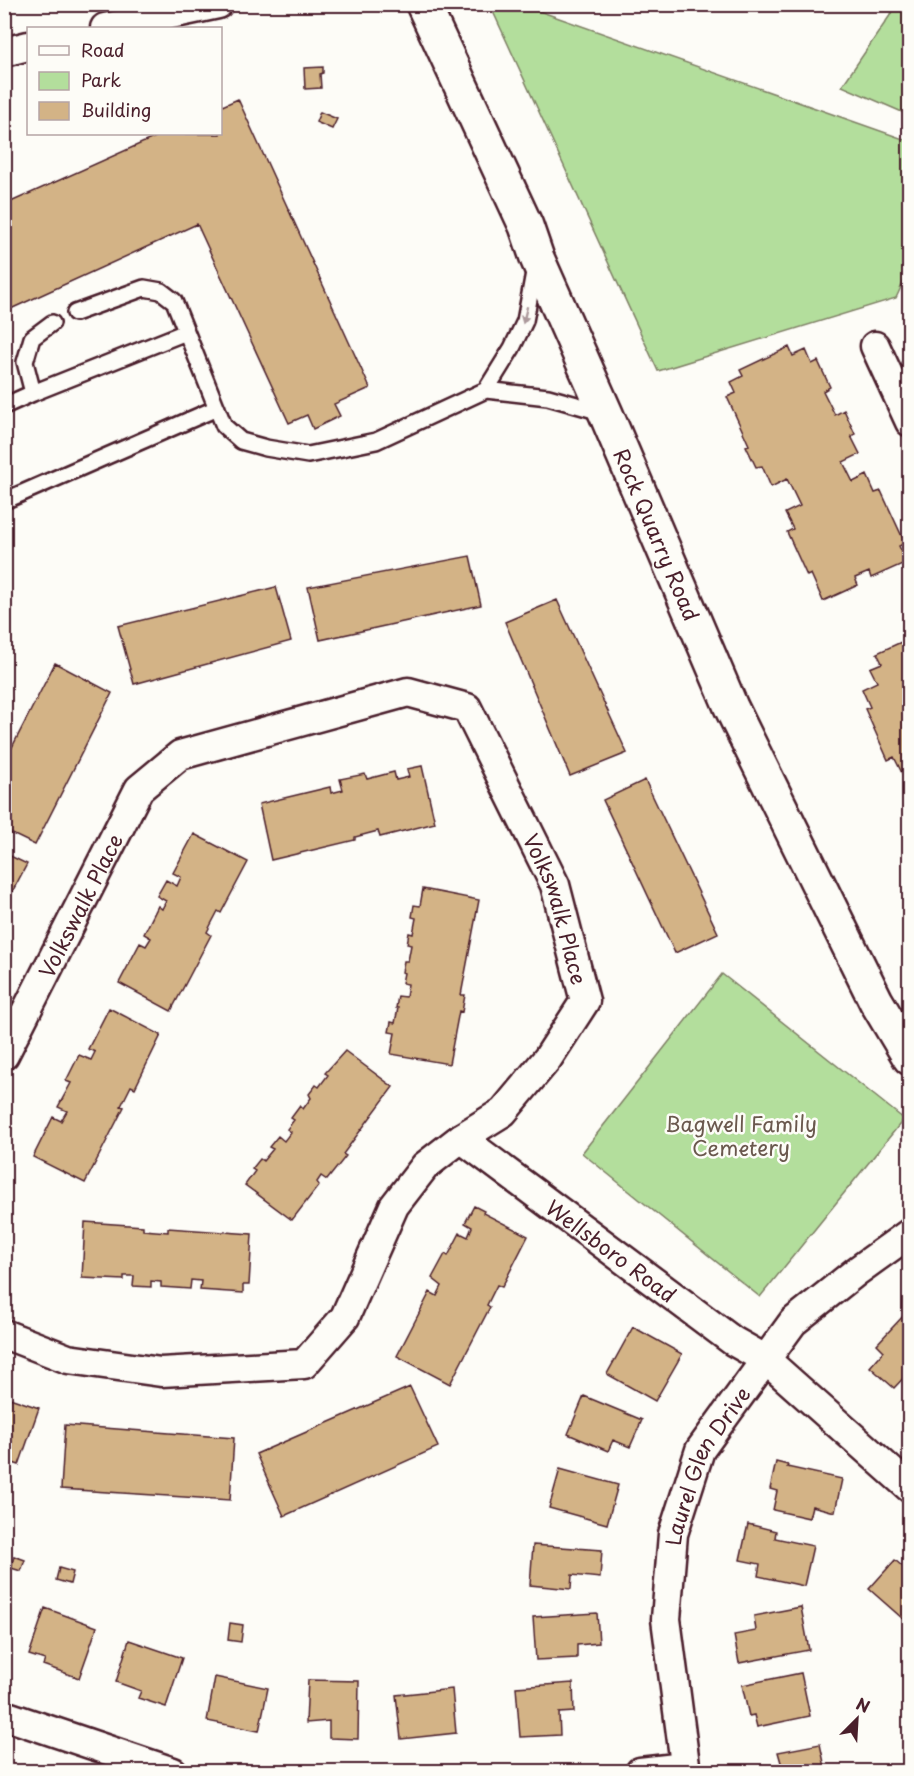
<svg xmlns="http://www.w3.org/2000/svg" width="914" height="1776" viewBox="0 0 914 1776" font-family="'Playpen Sans',sans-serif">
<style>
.green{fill:#b3de9c;stroke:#7e7e64;stroke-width:1.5}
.building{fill:#d3b386;stroke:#4a1f2b;stroke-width:1.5}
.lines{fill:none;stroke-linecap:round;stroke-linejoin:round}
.service-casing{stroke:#4a1f2b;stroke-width:20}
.minor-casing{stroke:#4a1f2b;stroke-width:33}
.secondary-casing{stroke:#4a1f2b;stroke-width:38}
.service{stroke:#fdfcf7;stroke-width:15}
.minor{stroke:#fdfcf7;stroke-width:28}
.secondary{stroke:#fdfcf7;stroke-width:33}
.oneway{fill:#ac999b}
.labels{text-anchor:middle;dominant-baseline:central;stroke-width:5;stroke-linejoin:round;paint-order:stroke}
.street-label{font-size:21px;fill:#4a1f2b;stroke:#fdfcf7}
.park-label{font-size:21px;fill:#6a584d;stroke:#fdfcf7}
</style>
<rect width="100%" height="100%" fill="#fdfcf7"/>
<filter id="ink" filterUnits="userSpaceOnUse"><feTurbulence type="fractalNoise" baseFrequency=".0167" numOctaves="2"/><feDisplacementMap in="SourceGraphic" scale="12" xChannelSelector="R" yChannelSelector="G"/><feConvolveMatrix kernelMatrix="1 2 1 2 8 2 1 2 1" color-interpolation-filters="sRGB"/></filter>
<g filter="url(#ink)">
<path class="green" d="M490 5H522L909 141V270L896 298 658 371Z
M897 5H909V115L842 86Z
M722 974 904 1119 760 1297 582 1153Z"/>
<path class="building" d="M323 67V73L320 74 321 88 305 89 304 68Z
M238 99 370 388 334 404 340 416 313 429 307 415 289 423 197 224 4 312V205L162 134H220V107Z
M320 112 337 119 332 129 316 122Z
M789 347 793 356 806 350 812 364 818 361 830 387 823 391 835 415 844 410 855 434 851 436 860 454 843 462 853 482 867 475 875 493 881 491 905 543 899 546 907 562 871 578 869 572 855 578 858 585 823 601 811 574 807 576 787 532 793 529 785 513 800 506 787 479 771 487 762 466 756 467 746 446 749 445 727 397 736 393 731 382 743 376 740 370Z
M470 556 481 605 320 640 308 587Z
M276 587 291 641 134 684 118 626Z
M557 600 627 753 570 776 505 622Z
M910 638V780L906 781 894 757 888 760 865 709 870 707 862 689 877 682 870 668 882 663 877 653Z
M55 663 112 693 35 845 4 830V763Z
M422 766 435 823 380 837 378 831 355 837V840L271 860 259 804 330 787 331 793 343 790 340 779 365 774 367 779 394 772 396 780 409 777 407 769Z
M645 780 718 933 675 953 603 800Z
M194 834 248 862 221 913 218 911 207 932 211 935 171 1011 119 983 140 943 146 946 151 938 144 934 158 906 162 909 166 901 157 896 166 880 177 886 181 877 173 873Z
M4 853 27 864 4 907Z
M423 889 479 900 461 995H465L462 1012 459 1011 449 1064 391 1054 395 1033 389 1032 391 1022 395 1023 398 1008H396L398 996 406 997 408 984 402 983 404 973 402 972 404 961H408L411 945 407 944 409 933 413 934 416 918 412 917 414 905 420 906Z
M109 1008 161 1035 135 1088 131 1086 121 1106 124 1107 85 1183 33 1157 53 1117 61 1121 67 1111 58 1107 71 1083 66 1081 79 1055 91 1060 95 1052 88 1049Z
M345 1051 393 1087 343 1154 346 1156 327 1180 321 1176 317 1182 319 1185 292 1220 245 1185 255 1171 252 1169 260 1159 263 1161 273 1149 269 1147 278 1136 284 1141 291 1132 287 1129 294 1120 291 1118 300 1106 303 1109 311 1098 309 1094 316 1085 319 1087 328 1075 325 1073Z
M474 1206 484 1211 483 1213 528 1236 502 1287 497 1285 487 1305 490 1307 450 1384 397 1356 430 1292 437 1296 442 1286 432 1278 445 1254 448 1256 460 1233 468 1237 472 1227 465 1223Z
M85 1222 143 1226V1230L168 1232V1228L252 1234 249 1285H243V1293L200 1290 201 1281 191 1280 190 1289 161 1287V1282L151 1281V1287L133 1286 134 1276H124V1280L82 1278Z
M906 1313 910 1316V1371L894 1388 870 1367 884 1351 877 1344Z
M633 1327 682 1354 655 1401 607 1374Z
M410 1387 438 1447 284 1516 256 1454Z
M4 1396 39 1408 19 1465 4 1460Z
M584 1396 642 1420 630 1447 613 1440 608 1451 568 1434Z
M65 1425 234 1438 230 1500 61 1489Z
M776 1462 788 1465 787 1467 842 1479 835 1512 812 1506 809 1518 773 1510 777 1491 770 1489Z
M560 1469 618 1485 607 1524 549 1508Z
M748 1524 776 1531 775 1538 813 1546 804 1586 758 1576 760 1564 740 1560Z
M533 1545 602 1550 600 1578 572 1575 571 1589 530 1585Z
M14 1556 25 1560 21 1571 11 1568Z
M895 1560 910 1573V1625L869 1589Z
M59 1568 73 1572 70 1584 56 1580Z
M801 1607 809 1650 739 1663 734 1635 756 1631 754 1616Z
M45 1608 97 1627 79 1678 43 1665 45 1660 29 1655Z
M597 1613 599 1643 577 1645V1658L536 1660 533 1617Z
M230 1623 243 1625 241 1642 228 1640Z
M129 1640 182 1658 166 1707 138 1698 141 1691 116 1682Z
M801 1673 810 1716 757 1727 754 1715 749 1716 742 1685Z
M215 1677 268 1688 259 1731 207 1721Z
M308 1680 359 1681 358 1739 329 1738V1721L306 1723Z
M573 1683 574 1712 559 1713 560 1735 520 1737 516 1687Z
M452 1689 456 1733 401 1739 396 1695Z
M820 1744 826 1772H754L782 1766 778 1752Z"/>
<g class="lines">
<defs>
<path id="service" d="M535 267 525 321 512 348 486 390 548 397 605 413
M75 313 144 288 161 291 174 301 224 426 241 441 266 448 308 455 376 441 486 390
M33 393 186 332
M4 406 33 393 25 362 32 338 52 323
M4 501 217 408"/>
<g id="minor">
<path d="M105 28 218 4"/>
<path d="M4 52 28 46"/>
<path d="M875 346 910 422"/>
<path id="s1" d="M4 1055 139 789 180 755 408 692 467 708 555 885 585 1001 548 1058 503 1112 461 1138 425 1166 394 1206 345 1317 304 1364 161 1372 68 1359 4 1334"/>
<path id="s2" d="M461 1138 733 1341 765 1359 910 1488"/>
<path d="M4 1715 173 1772"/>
<path d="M640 1772 685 1767"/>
<path id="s3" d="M686 1772 666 1619 673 1534 700 1450 793 1322 857 1271 910 1233"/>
</g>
<g id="secondary">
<path id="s4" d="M423 4 526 226 537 258 606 414 731 707 876 1001 910 1058"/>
</g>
</defs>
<use href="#service" class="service-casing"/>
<use href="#minor" class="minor-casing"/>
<use href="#secondary" class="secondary-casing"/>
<use href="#service" class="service"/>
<use href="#minor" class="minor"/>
<use href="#secondary" class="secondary"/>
</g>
<defs><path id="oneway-solid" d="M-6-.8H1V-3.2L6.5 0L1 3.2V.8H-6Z" transform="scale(1.5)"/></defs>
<use class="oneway" href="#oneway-solid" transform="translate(525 315) rotate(104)"/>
</g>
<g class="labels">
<g class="street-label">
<text stroke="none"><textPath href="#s4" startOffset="580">Rock Quarry Road</textPath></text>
<text stroke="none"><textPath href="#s1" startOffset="168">Volkswalk Place</textPath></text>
<text stroke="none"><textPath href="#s1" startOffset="870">Volkswalk Place</textPath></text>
<text stroke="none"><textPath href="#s2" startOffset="188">Wellsboro Road</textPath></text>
<text stroke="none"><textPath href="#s3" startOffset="316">Laurel Glen Drive</textPath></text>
</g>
<g class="park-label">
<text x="741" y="1123">Bagwell Family<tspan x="741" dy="24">Cemetery</tspan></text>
</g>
</g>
<rect width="914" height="1776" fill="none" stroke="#fdfcf7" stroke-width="24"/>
<rect x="12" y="12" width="890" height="1752" fill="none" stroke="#4a1f2b" stroke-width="2" filter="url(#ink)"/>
<rect x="27" y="27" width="195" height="108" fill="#fdfcf7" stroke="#b5a4a5" stroke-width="1.5"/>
<rect x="39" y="46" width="30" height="9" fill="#fdfcf7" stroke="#b5a4a5" stroke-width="1.5"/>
<text x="81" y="57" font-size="18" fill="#4a1f2b">Road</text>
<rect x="39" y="72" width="30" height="18" fill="#b3de9c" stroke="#b5a4a5" stroke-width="1.5"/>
<text x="81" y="87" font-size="18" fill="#4a1f2b">Park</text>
<rect x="39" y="102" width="30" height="18" fill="#d3b386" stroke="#b5a4a5" stroke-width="1.5"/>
<text x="81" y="117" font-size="18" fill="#4a1f2b">Building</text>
<g transform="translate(857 1719) rotate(24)" stroke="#fdfcf7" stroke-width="4.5" paint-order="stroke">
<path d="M0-4.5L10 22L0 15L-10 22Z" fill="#4a1f2b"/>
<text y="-9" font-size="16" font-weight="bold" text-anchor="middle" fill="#4a1f2b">N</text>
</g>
</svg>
